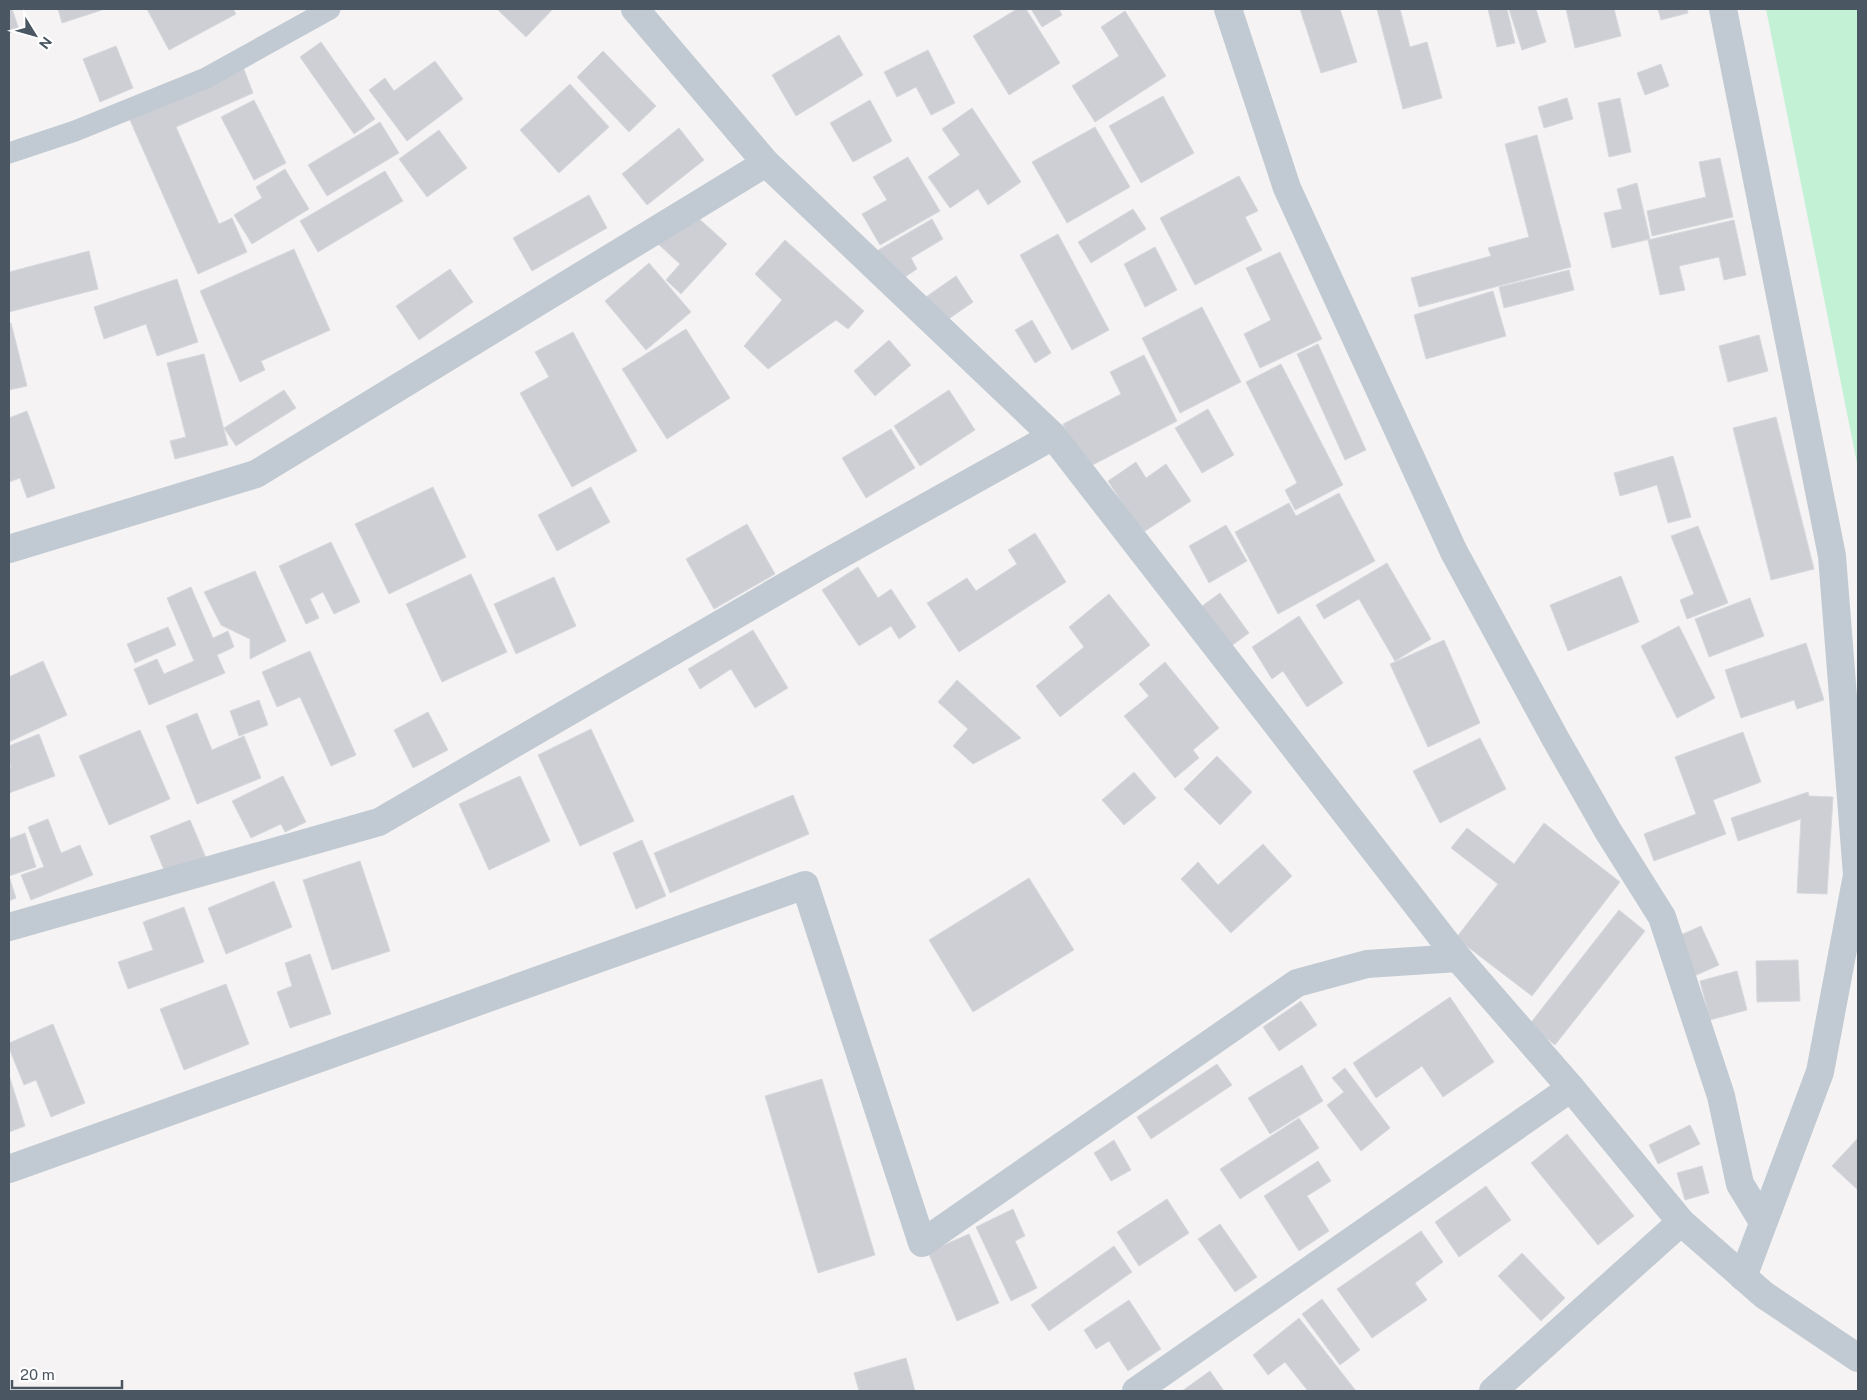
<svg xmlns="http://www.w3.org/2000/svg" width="1867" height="1400" viewBox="0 0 1867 1400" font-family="'Public Sans',sans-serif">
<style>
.green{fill:#c3f1d5}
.building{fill:#cdcfd5;stroke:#d7d9de}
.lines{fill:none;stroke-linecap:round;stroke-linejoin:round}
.service{stroke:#c1cad2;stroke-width:21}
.minor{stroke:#c1cad2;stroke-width:28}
.tertiary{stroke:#c1cad2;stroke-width:28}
</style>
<rect width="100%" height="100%" fill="#f5f3f3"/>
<path class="green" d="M1766 9H1858V468Z"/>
<path class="building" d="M9 9H12L19 29 9 33Z
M58 9H101L102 10 62 23Z
M147 9H233L236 14 169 50Z
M497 9H553L526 37Z
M1017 9H1026L1060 63 1009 95 973 36Z
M1031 9H1059L1062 15 1042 27Z
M1300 9H1340L1357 62 1321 73Z
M1377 9H1400L1410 47 1427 42 1442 98 1403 109Z
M1488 9H1507L1515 43 1497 47Z
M1509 9H1536L1546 42 1522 50Z
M1566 9H1614L1621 36 1575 48Z
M1658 9H1687L1688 13 1661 20Z
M1125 11 1166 76 1095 122 1072 86 1119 56 1101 27Z
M839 35 863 75 796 116 772 75Z
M321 42 375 119 354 134 300 57Z
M116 46 133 88 100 102 83 59Z
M928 50 955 103 931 115 916 87 897 97 884 72Z
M603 51 656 106 629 132 577 77Z
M435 61 463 99 407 141 369 90 385 78 394 91Z
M1661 64 1669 86 1645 95 1637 73Z
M243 67 253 93 176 127 219 224 232 218 247 252 198 274 129 118Z
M570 84 609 127 559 173 520 130Z
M1163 96 1194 153 1141 183 1109 126Z
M1567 98 1573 119 1544 128 1538 107Z
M1620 98 1631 152 1609 157 1598 103Z
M254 100 286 163 254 180 221 117Z
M870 100 892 141 853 162 830 123Z
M972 108 1021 182 988 205 978 189 950 208 928 177 960 155 942 129Z
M380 122 399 153 327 196 308 165Z
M1095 127 1130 187 1067 223 1032 162Z
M679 128 704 160 647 205 622 174Z
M439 130 467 168 427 197 399 159Z
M1537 135 1571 267 1419 307 1411 278 1491 256 1488 248 1529 237 1505 144Z
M908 157 940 211 880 245 862 214 887 200 873 177Z
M1720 158 1733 217 1652 236 1647 211 1706 197 1699 162Z
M285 169 309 209 252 244 234 215 262 198 256 187Z
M385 171 403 201 318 252 300 221Z
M1239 176 1258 211 1245 217 1262 250 1195 285 1160 218Z
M1637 183 1650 239 1612 248 1604 213 1622 209 1617 189Z
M589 195 607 228 532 271 513 238Z
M1133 209 1146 229 1091 263 1078 242Z
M695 215 727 244 681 294 666 280 680 264 657 243Z
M932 219 943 239 911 258 917 269 902 279 875 252Z
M1734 220 1746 275 1724 280 1719 257 1679 266 1685 290 1660 295 1648 240Z
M1058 234 1109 330 1072 350 1020 255Z
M785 240 864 311 848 329 836 320 768 369 744 346 782 300 755 274Z
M1155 247 1177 290 1145 307 1124 264Z
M294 249 330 330 261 361 265 370 240 382 200 291Z
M89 251 98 289 9 312V272Z
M1280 252 1322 339 1260 368 1244 334 1271 320 1246 268Z
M649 263 691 312 646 350 605 301Z
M450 269 473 302 419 340 396 306Z
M1569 270 1574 290 1504 308 1499 287Z
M956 276 973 302 940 325 923 299Z
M177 279 198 342 157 356 146 324 104 339 94 307Z
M1493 291 1506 336 1426 359 1414 315Z
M1202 307 1241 382 1180 413 1142 338Z
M1032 320 1051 353 1035 363 1015 330Z
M11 323 27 386 9 390V324Z
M686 329 730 398 667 439 622 369Z
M573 332 637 451 572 487 520 393 549 377 535 352Z
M1759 335 1768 371 1728 382 1719 346Z
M889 340 911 365 875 396 854 371Z
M1318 344 1366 450 1345 460 1297 354Z
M204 354 228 445 175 459 170 441 186 437 167 363Z
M1144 355 1177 421 1085 469 1063 424 1121 394 1110 372Z
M1281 364 1343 485 1295 510 1285 490 1297 483 1246 382Z
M284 390 296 408 236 446 224 428Z
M949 390 975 430 920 466 894 426Z
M1208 409 1234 455 1202 473 1175 428Z
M27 411 55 488 27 498 20 478 9 482V418Z
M1776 417 1814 569 1771 580 1733 428Z
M891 429 915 468 866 498 842 458Z
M1673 456 1691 517 1668 523 1657 485 1620 496 1614 473Z
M1136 462 1146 478 1166 464 1191 501 1142 533 1108 481Z
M433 487 466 557 389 594 355 524Z
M591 487 610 522 557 551 538 515Z
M1339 493 1375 561 1278 614 1235 532 1289 503 1296 516Z
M747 524 775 574 714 609 686 559Z
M1226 525 1247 561 1209 583 1189 546Z
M1698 526 1728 603 1687 619 1680 600 1694 594 1671 536Z
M1035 533 1066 582 959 652 927 603 967 578 976 591 1017 564 1008 550Z
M331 542 360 602 334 614 323 592 310 599 319 618 306 624 279 566Z
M1387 563 1431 639 1395 661 1359 599 1324 619 1316 605Z
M858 567 878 598 891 589 916 627 899 639 891 626 859 646 822 590Z
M255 571 286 641 250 659V639L221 625 204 592Z
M471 574 507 652 442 682 406 604Z
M1621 576 1639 622 1568 651 1550 605Z
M554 577 576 626 516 654 494 604Z
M191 587 213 638 228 631 234 647 217 655 225 673 149 705 134 669 157 659 164 674 194 661 167 598Z
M1220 593 1249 633 1227 649 1198 609Z
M1109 594 1150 645 1060 717 1036 686 1084 647 1069 627Z
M1750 598 1764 636 1709 657 1695 619Z
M1299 616 1343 683 1307 707 1283 671 1272 679 1252 647Z
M1679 626 1715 698 1677 718 1641 646Z
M168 627 176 645 135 663 127 644Z
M753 630 788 688 755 708 731 669 700 689 688 669Z
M1444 640 1480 723 1428 747 1390 664Z
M1806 643 1824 700 1797 709 1794 700 1741 718 1725 670Z
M310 651 356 755 331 766 300 697 277 707 262 672Z
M43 661 67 715 9 742V677Z
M1165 662 1219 728 1193 750 1199 758 1175 778 1124 716 1149 696 1139 684Z
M957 680 1021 738 973 764 953 746 968 729 938 702Z
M259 700 268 725 239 736 230 711Z
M428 712 448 750 413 768 394 730Z
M197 713 212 750 244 736 261 778 197 804 166 726Z
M591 729 634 821 580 846 538 755Z
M140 730 170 799 109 825 79 756Z
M1743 732 1761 782 1713 800 1726 834 1654 861 1644 834 1696 814 1675 757Z
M39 734 55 776 9 793V769L11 768 9 762V746Z
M1480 738 1506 789 1440 823 1413 771Z
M1217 756 1252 792 1220 825 1184 789Z
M1134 772 1156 798 1124 825 1102 800Z
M283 776 306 822 285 832 281 824 251 838 232 801Z
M520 776 550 841 489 870 459 804Z
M1808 792 1809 796 1833 797 1827 894 1797 893 1801 819 1738 841 1731 818Z
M793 795 809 834 670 893 654 853Z
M48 819 61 853 80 845 93 875 31 900 21 875 44 867 28 827Z
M190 820 209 865 169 882 150 836Z
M1544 823 1620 882 1532 996 1456 938 1498 884 1451 848 1467 828 1514 864Z
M25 833 36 867 9 876 16 898 9 901V839Z
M642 840 666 896 636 909 613 853Z
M1263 844 1292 876 1231 933 1181 879 1198 862 1218 885Z
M360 861 390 951 332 970 303 880Z
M1029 878 1074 950 973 1012 929 940Z
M274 881 292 927 226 954 208 908Z
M184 907 204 962 128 989 118 962 153 950 143 922Z
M1619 910 1645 931 1555 1045 1529 1025Z
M1701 926 1719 965 1692 977 1674 938Z
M310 954 331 1014 290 1028 277 992 292 986 285 963Z
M1798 960 1800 1001 1757 1002 1756 961Z
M1737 971 1747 1010 1710 1020 1700 981Z
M226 984 249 1044 184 1070 160 1009Z
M1450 997 1494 1062 1443 1097 1422 1066 1376 1098 1353 1063Z
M1301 1001 1317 1025 1279 1051 1263 1027Z
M53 1024 85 1103 51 1117 36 1080 24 1085 9 1048V1043Z
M1217 1064 1232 1085 1151 1139 1137 1117Z
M1302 1065 1323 1101 1270 1134 1248 1098Z
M1345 1068 1390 1128 1361 1151 1327 1105 1344 1092 1332 1078Z
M9 1075 25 1126 9 1132Z
M822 1079 875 1255 818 1273 765 1096Z
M1299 1118 1319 1148 1240 1199 1220 1169Z
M1690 1125 1700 1144 1658 1164 1649 1145Z
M1567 1134 1634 1216 1598 1245 1531 1163Z
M1858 1138V1190L1832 1166Z
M1114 1140 1131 1170 1111 1181 1094 1153Z
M1318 1161 1331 1181 1307 1196 1329 1231 1299 1251 1264 1196Z
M1702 1166 1709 1193 1685 1200 1677 1173Z
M1486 1186 1511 1220 1459 1257 1435 1222Z
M1167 1199 1189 1233 1139 1266 1117 1232Z
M1013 1209 1025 1236 1015 1241 1037 1288 1011 1301 976 1227Z
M1220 1224 1257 1277 1235 1292 1198 1239Z
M1421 1231 1443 1262 1415 1283 1427 1300 1372 1338 1337 1289Z
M969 1234 999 1303 957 1321 928 1252Z
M1114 1246 1132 1272 1049 1331 1031 1305Z
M1522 1253 1565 1298 1541 1321 1498 1276Z
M1322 1299 1360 1350 1340 1365 1302 1314Z
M1129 1300 1161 1349 1128 1371 1109 1341 1096 1349 1084 1330Z
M1299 1318 1356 1391H1308L1285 1362 1268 1375 1253 1355Z
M906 1358 915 1391H859L854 1373Z
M1210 1371 1224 1391H1182Z"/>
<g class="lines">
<path class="service" d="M9 153 75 131 206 78 330 9"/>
<path class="minor" d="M1228 9 1287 188 1454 552 1555 738 1608 831 1662 917 1721 1096 1740 1184 1763 1222
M1723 9 1832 556 1857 875 1820 1072 1743 1277
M9 549 256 474 766 163
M9 927 379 822 822 565 1053 436
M9 1169 805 885 922 1243 1297 983 1367 964 1458 958
M1136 1391 1571 1088
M1493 1391 1681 1222"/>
<path class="tertiary" d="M635 9 766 163 1053 436 1458 958 1571 1088 1681 1222 1764 1295 1858 1358"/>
</g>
<rect width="1867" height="1400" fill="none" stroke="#4a5661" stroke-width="20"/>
<g transform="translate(35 35) rotate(127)" stroke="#ffffff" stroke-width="4" paint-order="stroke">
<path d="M0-4L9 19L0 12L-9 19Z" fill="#4a5661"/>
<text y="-8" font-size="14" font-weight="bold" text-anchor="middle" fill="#4a5661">N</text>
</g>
<path d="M12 1380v8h110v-8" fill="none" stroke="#4a5661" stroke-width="2.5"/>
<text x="20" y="1380" font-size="15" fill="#4a5661" stroke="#ffffff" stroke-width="4" paint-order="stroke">20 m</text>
</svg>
